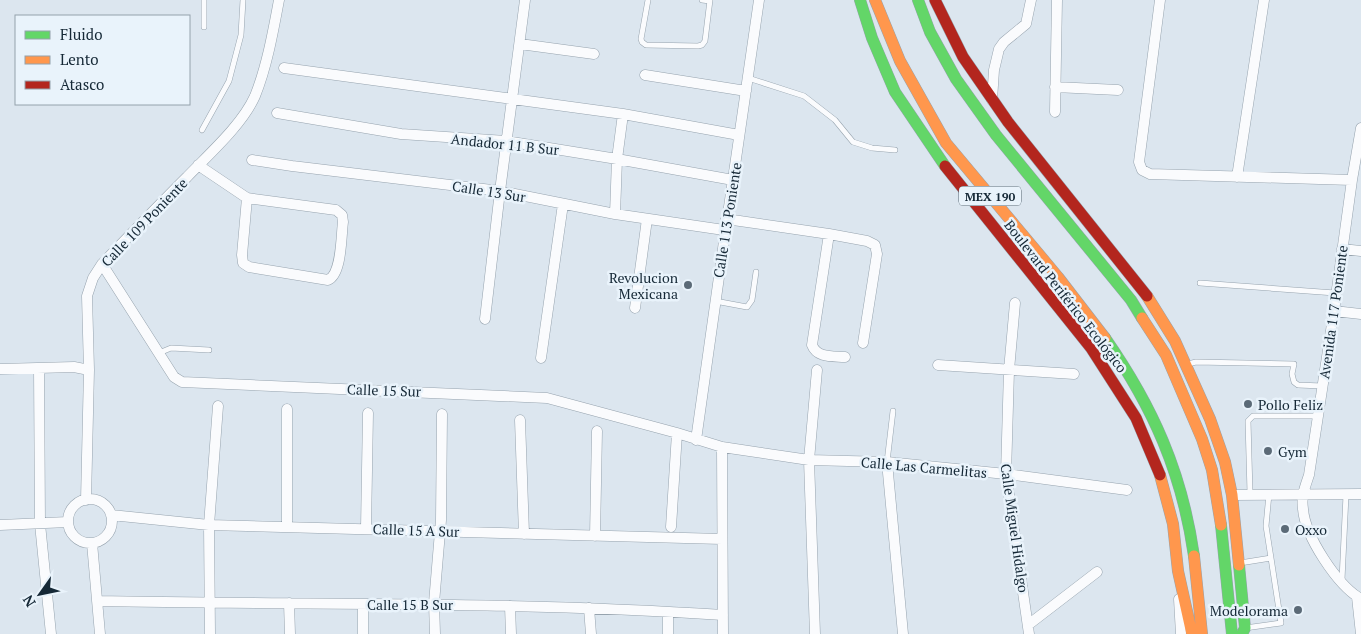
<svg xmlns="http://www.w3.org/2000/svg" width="1361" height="634" viewBox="0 0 1361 634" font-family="'PT Serif',serif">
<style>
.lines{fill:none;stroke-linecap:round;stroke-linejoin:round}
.lane-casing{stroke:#96a3ae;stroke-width:6}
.street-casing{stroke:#96a3ae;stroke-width:11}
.fast-casing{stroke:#96a3ae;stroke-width:12}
.slow-casing{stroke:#96a3ae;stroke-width:12}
.jam-casing{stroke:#96a3ae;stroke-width:12}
.lane{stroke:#fafbfd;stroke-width:5}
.street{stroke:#fafbfd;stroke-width:10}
.fast{stroke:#63d668;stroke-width:11}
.slow{stroke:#ff974d;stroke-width:11}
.jam{stroke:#b3261e;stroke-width:11}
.poi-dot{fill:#5b6a77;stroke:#e9f3fb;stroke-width:2}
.labels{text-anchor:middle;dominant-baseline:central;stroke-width:5;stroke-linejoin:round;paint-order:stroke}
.shield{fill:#e9f3fb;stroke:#556571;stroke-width:1}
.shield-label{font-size:12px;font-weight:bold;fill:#152836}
.street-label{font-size:14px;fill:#152836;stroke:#e9f3fb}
.poi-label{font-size:14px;fill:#152836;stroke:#e9f3fb;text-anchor:start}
</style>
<rect width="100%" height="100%" fill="#dce6ef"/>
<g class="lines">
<defs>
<path id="lane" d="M648 0 641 39 642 42 646 45 698 46 702 45 705 41 710 0
M702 0 710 1
M204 27V0
M748 78 804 96 835 120 853 142 872 148 895 150
M202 130 229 81 241 35 243 0
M1200 283 1335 293
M715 301 747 307 752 300 756 272
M159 353 171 348 209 350
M1188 364 1196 362 1294 364 1292 374 1294 382 1298 385 1322 386
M887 462 893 411
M1250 493 1248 421 1253 416H1318
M1269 494 1266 526 1271 558
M1240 563 1271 558 1281 623 1245 628
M1342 580 1346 495"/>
<path id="street" d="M1160 0 1139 162 1142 170 1150 174 1352 180
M520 44 594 54
M284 68 623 114 739 135
M645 75 746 91
M1055 87 1118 90
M992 100 994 70 999 49 1004 42 1026 24 1031 0
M1055 112 1057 0
M277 113 401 134 506 141 617 159 733 180
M1361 128 1352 180 1334 311 1309 475C1305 487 1301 496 1303 509 1305 536 1337 585 1361 599
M252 160 292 166 500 191 615 214 724 230
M198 165 247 198 336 210 342 215 343 222C341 236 342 274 328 280L249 267 243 263 242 255 247 198
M1237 177 1264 0
M615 214 617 159 623 114
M726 219 829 234 867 241 875 245 877 254 863 343
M829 234 812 345C817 358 832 356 845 357
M1342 249 1361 251
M102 264 174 377 182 382 547 398 677 433 722 447 809 460 887 462 1006 474 1127 490
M1015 303 1009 370 1006 474 1029 634
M635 308 647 219
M1334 311 1361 314
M485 319 500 191 525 0
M541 358 563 204
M938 365 1074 374
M39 368 40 524 51 634
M0 369 74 367 89 370
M520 420 524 534
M696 440C716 293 738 147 759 0
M722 447 723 634
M887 462 903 634
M1232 495 1361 494
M68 521a22 22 0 1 1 44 0a22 22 0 1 1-44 0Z
M86 500 89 370 87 296 93 278 102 264C130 235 158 206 187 177 209 154 242 125 255 96 267 66 273 32 279 0
M111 515 209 525 722 539
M0 525 68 522
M287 527V409
M671 527 677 433
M366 528 368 413
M595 536 597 431
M92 543 100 634
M1357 597 1361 634
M1179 599 1181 634
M97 601C305 605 514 601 723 615
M289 603 290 634
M510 606 511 634
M589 608 591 634
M668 612V634
M1028 625 1097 572
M210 634 209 525 218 406
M363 634V604
M435 634 434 603 441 520 442 414
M815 634 809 460 817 370"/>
<path id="fast" d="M860 0 872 38 895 92 945 166
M918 0 930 32 956 79 996 135 1131 300 1142 318
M1105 338C1153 407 1182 472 1194 556
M1221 525 1232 634
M1239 565 1245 628 1242 634"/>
<path id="slow" d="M875 0 900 61 946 143 1058 277 1105 338
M1147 296 1175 341 1210 419 1225 462 1232 495 1239 565
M1142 318 1166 355 1202 439 1212 470 1221 525
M1160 475 1173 524 1178 571 1192 634
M1194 556 1202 634"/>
<path id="jam" d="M935 0 963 57 1008 122 1147 296
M945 166 1091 348 1136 418 1160 475"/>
</defs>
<use href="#lane" class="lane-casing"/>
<use href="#street" class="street-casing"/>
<use href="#fast" class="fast-casing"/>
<use href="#slow" class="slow-casing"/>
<use href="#jam" class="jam-casing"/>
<use href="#lane" class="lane"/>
<use href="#street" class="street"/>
<use href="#fast" class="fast"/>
<use href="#slow" class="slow"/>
<use href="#jam" class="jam"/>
</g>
<g class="poi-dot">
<circle cx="688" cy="285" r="5"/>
<circle cx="1248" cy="404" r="5"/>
<circle cx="1268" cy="451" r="5"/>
<circle cx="1285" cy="529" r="5"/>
<circle cx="1298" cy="610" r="5"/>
</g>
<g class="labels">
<rect class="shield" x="959" y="186.5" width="62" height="19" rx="4"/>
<g class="shield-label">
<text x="990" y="196">MEX 190</text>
</g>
<g class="street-label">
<text transform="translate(505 144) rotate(6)">Andador 11 B Sur</text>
<text transform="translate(489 191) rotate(9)">Calle 13 Sur</text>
<text transform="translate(727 220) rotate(-81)">Calle 113 Poniente</text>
<text transform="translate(144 222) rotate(-46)">Calle 109 Poniente</text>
<text transform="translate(1066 296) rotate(52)">Boulevard Periférico Ecológico</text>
<text transform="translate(1333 312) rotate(-82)">Avenida 117 Poniente</text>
<text transform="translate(384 390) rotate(2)">Calle 15 Sur</text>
<text transform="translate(924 467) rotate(5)">Calle Las Carmelitas</text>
<text transform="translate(1015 528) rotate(82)">Calle Miguel Hidalgo</text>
<text transform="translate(416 530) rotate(2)">Calle 15 A Sur</text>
<text x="410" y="604">Calle 15 B Sur</text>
</g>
<g class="poi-label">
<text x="678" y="277" text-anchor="end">Revolucion<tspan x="678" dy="16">Mexicana</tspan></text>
<text x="1258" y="404">Pollo Feliz</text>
<text x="1278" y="451">Gym</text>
<text x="1295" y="529">Oxxo</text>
<text x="1288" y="610" text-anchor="end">Modelorama</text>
</g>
</g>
<rect x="15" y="15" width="175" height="90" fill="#e9f3fb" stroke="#94a2ac"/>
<rect x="25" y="31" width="25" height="8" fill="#63d668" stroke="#94a2ac"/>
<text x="60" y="40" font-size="15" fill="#152836">Fluido</text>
<rect x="25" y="56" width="25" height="8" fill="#ff974d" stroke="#94a2ac"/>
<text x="60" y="65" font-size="15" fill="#152836">Lento</text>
<rect x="25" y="81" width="25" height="8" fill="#b3261e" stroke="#94a2ac"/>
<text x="60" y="90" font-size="15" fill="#152836">Atasco</text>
<g transform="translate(40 594) rotate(237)" stroke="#e9f3fb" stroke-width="4" paint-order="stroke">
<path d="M0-4L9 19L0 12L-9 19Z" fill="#152836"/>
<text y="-8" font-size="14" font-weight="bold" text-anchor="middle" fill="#152836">N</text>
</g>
</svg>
